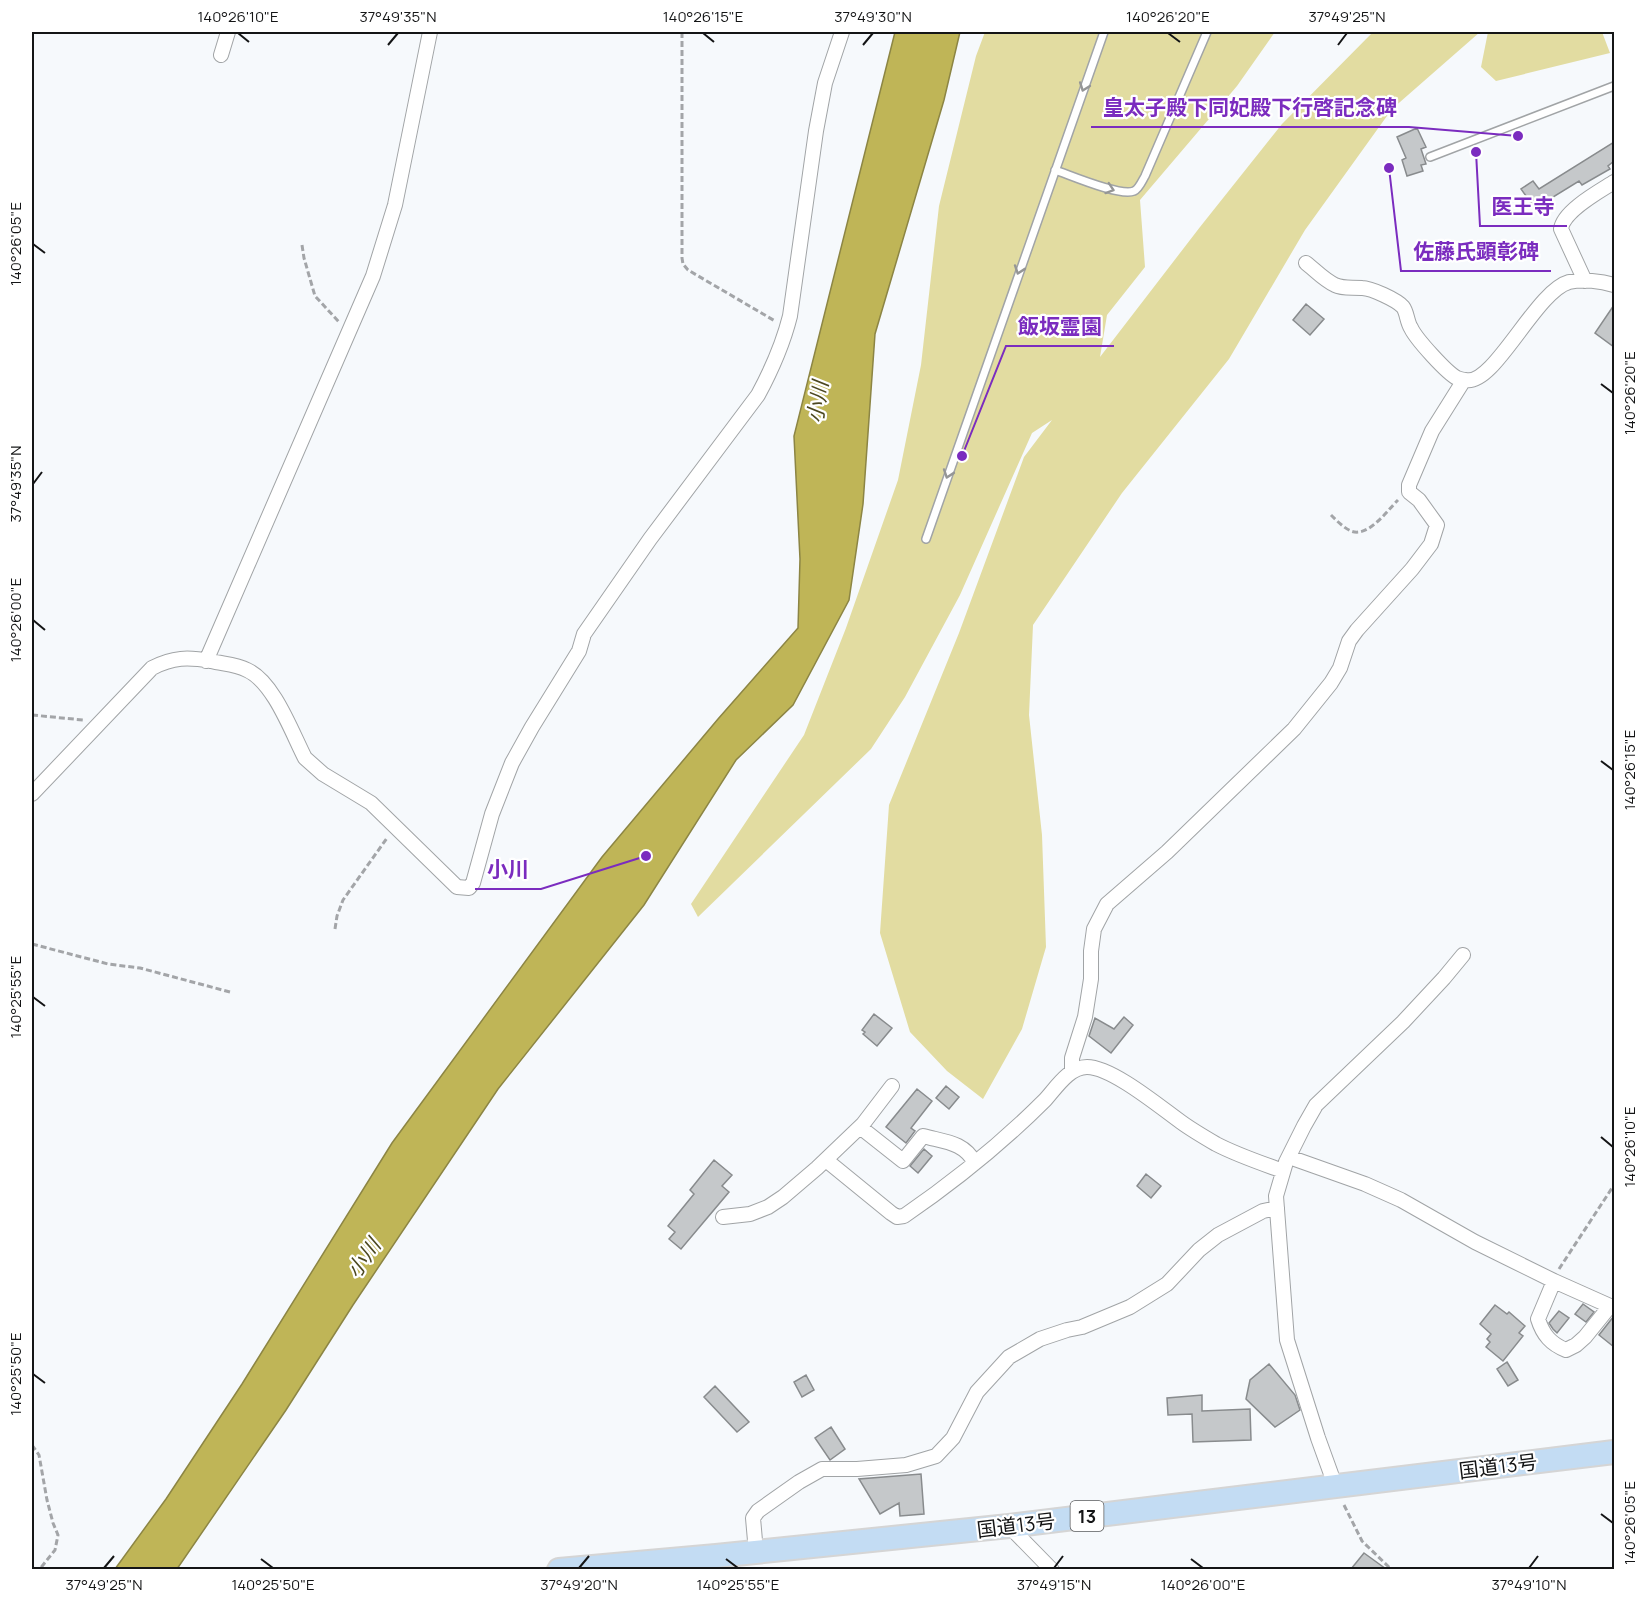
<svg xmlns="http://www.w3.org/2000/svg" width="1646" height="1601" viewBox="0 0 1646 1601" font-family="Manrope,'Noto Sans JP',sans-serif">
<style>
.green{fill:#e2dca1}
.water{fill:#bfb557;stroke:#8c8544;stroke-width:1.5}
.building{fill:#c5c8ca;stroke:#888b8d;stroke-width:1.5}
.lines{fill:none;stroke-linecap:round;stroke-linejoin:round}
.service-casing{stroke:#a1a4a6;stroke-width:10}
.minor-casing{stroke:#a1a4a6;stroke-width:16}
.trunk-casing{stroke:#d5d5d5;stroke-width:26}
.path{stroke:#a3a5a8;stroke-width:3;stroke-dasharray:6 3;stroke-linecap:butt}
.service{stroke:#fff;stroke-width:7}
.minor{stroke:#fff;stroke-width:14}
.trunk{stroke:#c3dcf3;stroke-width:22}
.oneway{stroke:#959696}
.ticks{fill:none;stroke:#141516;stroke-width:2}
.labels{text-anchor:middle;dominant-baseline:central;stroke-width:4.5;stroke-linejoin:round;paint-order:stroke}
.shield{fill:#fff;stroke:#5a5b5c;stroke-width:1.5}
.shield-label{font-size:18px;font-weight:bold;fill:#141516}
.street-label{font-size:20px;fill:#141516;stroke:#fff}
.water-label{font-size:21px;font-style:italic;fill:#4c4820;stroke:#fff}
.leader{fill:none;stroke:#7b2cbf;stroke-width:2}
.callout-dot{fill:#7b2cbf;stroke:#fff;stroke-width:2}
.callout-label{font-size:21px;text-anchor:middle;font-weight:bold;fill:#7b2cbf;stroke:#fff;stroke-width:4.5;stroke-linejoin:round;paint-order:stroke}
.neatline{fill:none;stroke:#141516;stroke-width:2}
.ticks-label{font-size:15px;text-anchor:middle;fill:#141516}
</style>
<rect width="100%" height="100%" fill="#f6f9fc"/>
<path class="green" d="M985 32H1275L1237 86 1140 200 1145 267 1107 315 1100 357 1200 227 1282 124 1373 32H1480L1392 109 1305 230 1229 359 1122 493 1033 625 1029 715 1042 835 1046 947 1022 1029 983 1099 947 1071 910 1032 880 933 889 805 959 633 1024 457 1052 420 1032 433 960 595 905 697 871 749 698 917 691 904 804 735 846 628 898 480 921 365 939 206 976 56Z
M1488 32H1602L1610 53 1496 81 1481 67Z"/>
<path class="water" d="M895 32H960L944 100 875 334 863 504 849 600 793 705 736 760 644 905 498 1089 353 1305 286 1410 177 1569H115L166 1499 242 1384 392 1143 602 857 718 719 798 628 800 559 794 436Z"/>
<path class="building" d="M1417 128 1426 147 1421 149 1426 164 1421 165 1423 171 1407 176 1402 160 1406 158 1397 137Z
M1614 142V161L1608 166 1610 169 1582 185 1579 181 1550 199 1549 197 1534 207 1521 189 1533 181 1539 189Z
M1306 304 1324 319 1310 335 1293 320Z
M1614 305V347L1595 333Z
M874 1014 892 1028 877 1046 863 1034 865 1032 862 1030Z
M1124 1017 1133 1025 1111 1053 1089 1036 1095 1018 1114 1029Z
M946 1086 959 1097 949 1109 936 1098Z
M917 1089 932 1101 911 1128 915 1131 906 1143 886 1127Z
M924 1149 932 1156 918 1173 910 1166Z
M714 1160 732 1175 722 1186 729 1192 681 1249 669 1239 675 1232 668 1226 694 1194 690 1190Z
M1146 1174 1161 1186 1151 1198 1137 1186Z
M1583 1304 1594 1312 1586 1322 1575 1314Z
M1495 1305 1507 1314 1509 1312 1525 1326 1519 1333 1523 1336 1503 1361 1486 1347 1490 1342 1487 1339 1491 1334 1480 1324Z
M1559 1311 1569 1318 1557 1333 1553 1329 1549 1323Z
M1614 1316V1347L1599 1335Z
M1507 1362 1518 1380 1508 1386 1497 1369Z
M1269 1364 1295 1395 1300 1410 1275 1427 1246 1399 1250 1380Z
M806 1375 814 1390 802 1397 794 1382Z
M715 1386 749 1422 737 1432 704 1397Z
M1202 1395V1411L1250 1409 1251 1440 1193 1442 1192 1414 1168 1415 1167 1398Z
M831 1427 845 1449 830 1460 815 1438Z
M921 1474 924 1514 900 1516 899 1503 880 1514 859 1479Z
M1364 1553 1386 1569H1351Z"/>
<g class="lines">
<defs>
<path id="service" d="M1430 157 1614 86
M1055 170C1070 175 1120 197 1134 191 1139 189 1142 181 1145 176L1207 32
M926 539 1104 32"/>
<path id="minor" d="M221 55 228 32
M1306 263C1315 270 1324 280 1335 285 1343 289 1352 287 1362 288 1371 288 1397 300 1403 307 1407 312 1407 322 1411 328 1416 339 1447 373 1457 378 1460 379 1463 380 1466 380 1494 386 1536 291 1569 282 1583 279 1601 281 1614 285
M1585 281 1561 229C1563 211 1600 191 1614 182
M206 661 373 276 395 205 430 32
M32 794 152 668C173 657 188 657 211 661 223 664 236 664 247 670 274 682 292 733 305 758L323 774 371 803 457 887 469 888 473 883 492 814 512 763 532 727 579 651 584 634 650 539 758 395C772 369 783 344 790 316L816 131 825 83 842 32
M1072 1072V1058L1085 1017 1091 979V951L1094 929 1107 904 1167 852 1294 729 1331 683 1340 668 1349 641 1357 630 1412 569 1431 544 1437 525 1419 500 1409 492V485L1432 431 1464 380
M860 1127 903 1161 923 1136C945 1142 964 1142 975 1163
M1289 1157 1365 1184 1401 1200 1475 1242 1554 1281 1610 1306H1614
M826 1160 891 1213 897 1217 904 1216C955 1181 1002 1143 1045 1100 1056 1088 1069 1067 1087 1067 1112 1067 1160 1107 1181 1122 1192 1130 1204 1137 1216 1144 1237 1155 1261 1163 1283 1171
M723 1217 750 1214 768 1207 783 1197 817 1168 863 1124 892 1086
M1554 1281 1538 1319C1543 1335 1551 1344 1566 1350L1576 1345 1585 1337 1610 1306
M1335 1485 1318 1438 1287 1340 1276 1196 1286 1162 1304 1126 1316 1105 1403 1022 1444 978 1463 955
M1009 1526 1052 1570
M756 1552 753 1518 758 1511 799 1482 822 1469H857L906 1465 936 1456 953 1438 977 1392 1009 1357 1040 1339 1067 1330 1082 1327 1130 1307 1167 1284 1199 1250 1218 1235 1263 1211 1277 1208"/>
<path id="trunk" d="M559 1570 716 1556 1009 1526 1614 1452"/>
</defs>
<use href="#service" class="service-casing"/>
<use href="#minor" class="minor-casing"/>
<use href="#trunk" class="trunk-casing"/>
<path class="path" d="M682 32V258L683 264 688 270 775 321
M302 245 304 258 315 296 339 322
M1331 515C1337 521 1344 528 1351 531 1368 538 1387 511 1398 500
M32 715 83 720
M335 929 337 916 343 900 387 838
M32 944 108 964 140 968 230 992
M1559 1269 1614 1185
M32 1445 39 1455 47 1500 53 1523 58 1535 55 1550 39 1570
M1344 1505 1362 1541 1392 1570"/>
<use href="#service" class="service"/>
<use href="#minor" class="minor"/>
<use href="#trunk" class="trunk"/>
</g>
<defs><path id="oneway-chevron" d="M-2-3.5L2.5 0L-2 3.5" fill="none" stroke-width="1.6" stroke-linecap="round" stroke-linejoin="round" transform="scale(1.5)"/></defs>
<g class="oneway">
<use href="#oneway-chevron" transform="translate(1084 87) rotate(110)"/>
<use href="#oneway-chevron" transform="translate(1110 189) rotate(18)"/>
<use href="#oneway-chevron" transform="translate(1019 270) rotate(109)"/>
<use href="#oneway-chevron" transform="translate(948 474) rotate(109)"/>
</g>
<path class="ticks" d="M238 33 249 42M703 33 714 42M1168 33 1180 42M388 45 398 33M863 45 873 33M1338 45 1347 33M33 244 45 253M1601 384 1613 393M33 484 42 472M33 620 45 630M1601 761 1613 770M33 997 45 1006M1601 1137 1613 1147M33 1374 45 1383M1601 1514 1613 1523M261 1559 273 1568M726 1559 738 1568M1191 1559 1203 1568M104 1568 114 1556M579 1568 589 1556M1054 1568 1063 1556M1529 1568 1538 1556"/>
<g class="labels">
<rect class="shield" x="1070.5" y="1501" width="33" height="30" rx="4.5"/>
<g class="shield-label">
<text x="1087" y="1516">13</text>
</g>
<g class="street-label">
<text transform="translate(1498 1466) rotate(-7)">国道13号</text>
<text transform="translate(1016 1525) rotate(-7)">国道13号</text>
</g>
<g class="water-label">
<text transform="translate(817 402) rotate(-82)">小川</text>
<text transform="translate(363 1258) rotate(-55)">小川</text>
</g>
</g>
<path class="leader" d="M1518 136L1409 127H1091M1476 152L1480 226H1567M1389 168L1401 271H1551M962 456L1006 346H1114M646 856L541 889H475"/>
<g class="callout-dot">
<circle cx="1518" cy="136" r="6"/>
<circle cx="1476" cy="152" r="6"/>
<circle cx="1389" cy="168" r="6"/>
<circle cx="962" cy="456" r="6"/>
<circle cx="646" cy="856" r="6"/>
</g>
<g class="callout-label">
<text x="1250" y="115">皇太子殿下同妃殿下行啓記念碑</text>
<text x="1523" y="214">医王寺</text>
<text x="1476" y="259">佐藤氏顕彰碑</text>
<text x="1060" y="334">飯坂霊園</text>
<text x="508" y="877">小川</text>
</g>
<rect width="1646" height="1601" fill="none" stroke="#ffffff" stroke-width="66"/>
<rect x="33" y="33" width="1580" height="1535" class="neatline"/>
<g class="ticks-label">
<text x="238" y="22">140°26'10"E</text>
<text x="398" y="22">37°49'35"N</text>
<text x="703" y="22">140°26'15"E</text>
<text x="873" y="22">37°49'30"N</text>
<text x="1168" y="22">140°26'20"E</text>
<text x="1347" y="22">37°49'25"N</text>
<text transform="translate(16 244) rotate(-90)" y="5">140°26'05"E</text>
<text transform="translate(1630 393) rotate(-90)" y="5">140°26'20"E</text>
<text transform="translate(16 484) rotate(-90)" y="5">37°49'35"N</text>
<text transform="translate(16 620) rotate(-90)" y="5">140°26'00"E</text>
<text transform="translate(1630 770) rotate(-90)" y="5">140°26'15"E</text>
<text transform="translate(16 997) rotate(-90)" y="5">140°25'55"E</text>
<text transform="translate(1630 1147) rotate(-90)" y="5">140°26'10"E</text>
<text transform="translate(16 1374) rotate(-90)" y="5">140°25'50"E</text>
<text transform="translate(1630 1523) rotate(-90)" y="5">140°26'05"E</text>
<text x="104" y="1590">37°49'25"N</text>
<text x="273" y="1590">140°25'50"E</text>
<text x="579" y="1590">37°49'20"N</text>
<text x="738" y="1590">140°25'55"E</text>
<text x="1054" y="1590">37°49'15"N</text>
<text x="1203" y="1590">140°26'00"E</text>
<text x="1529" y="1590">37°49'10"N</text>
</g>
</svg>
